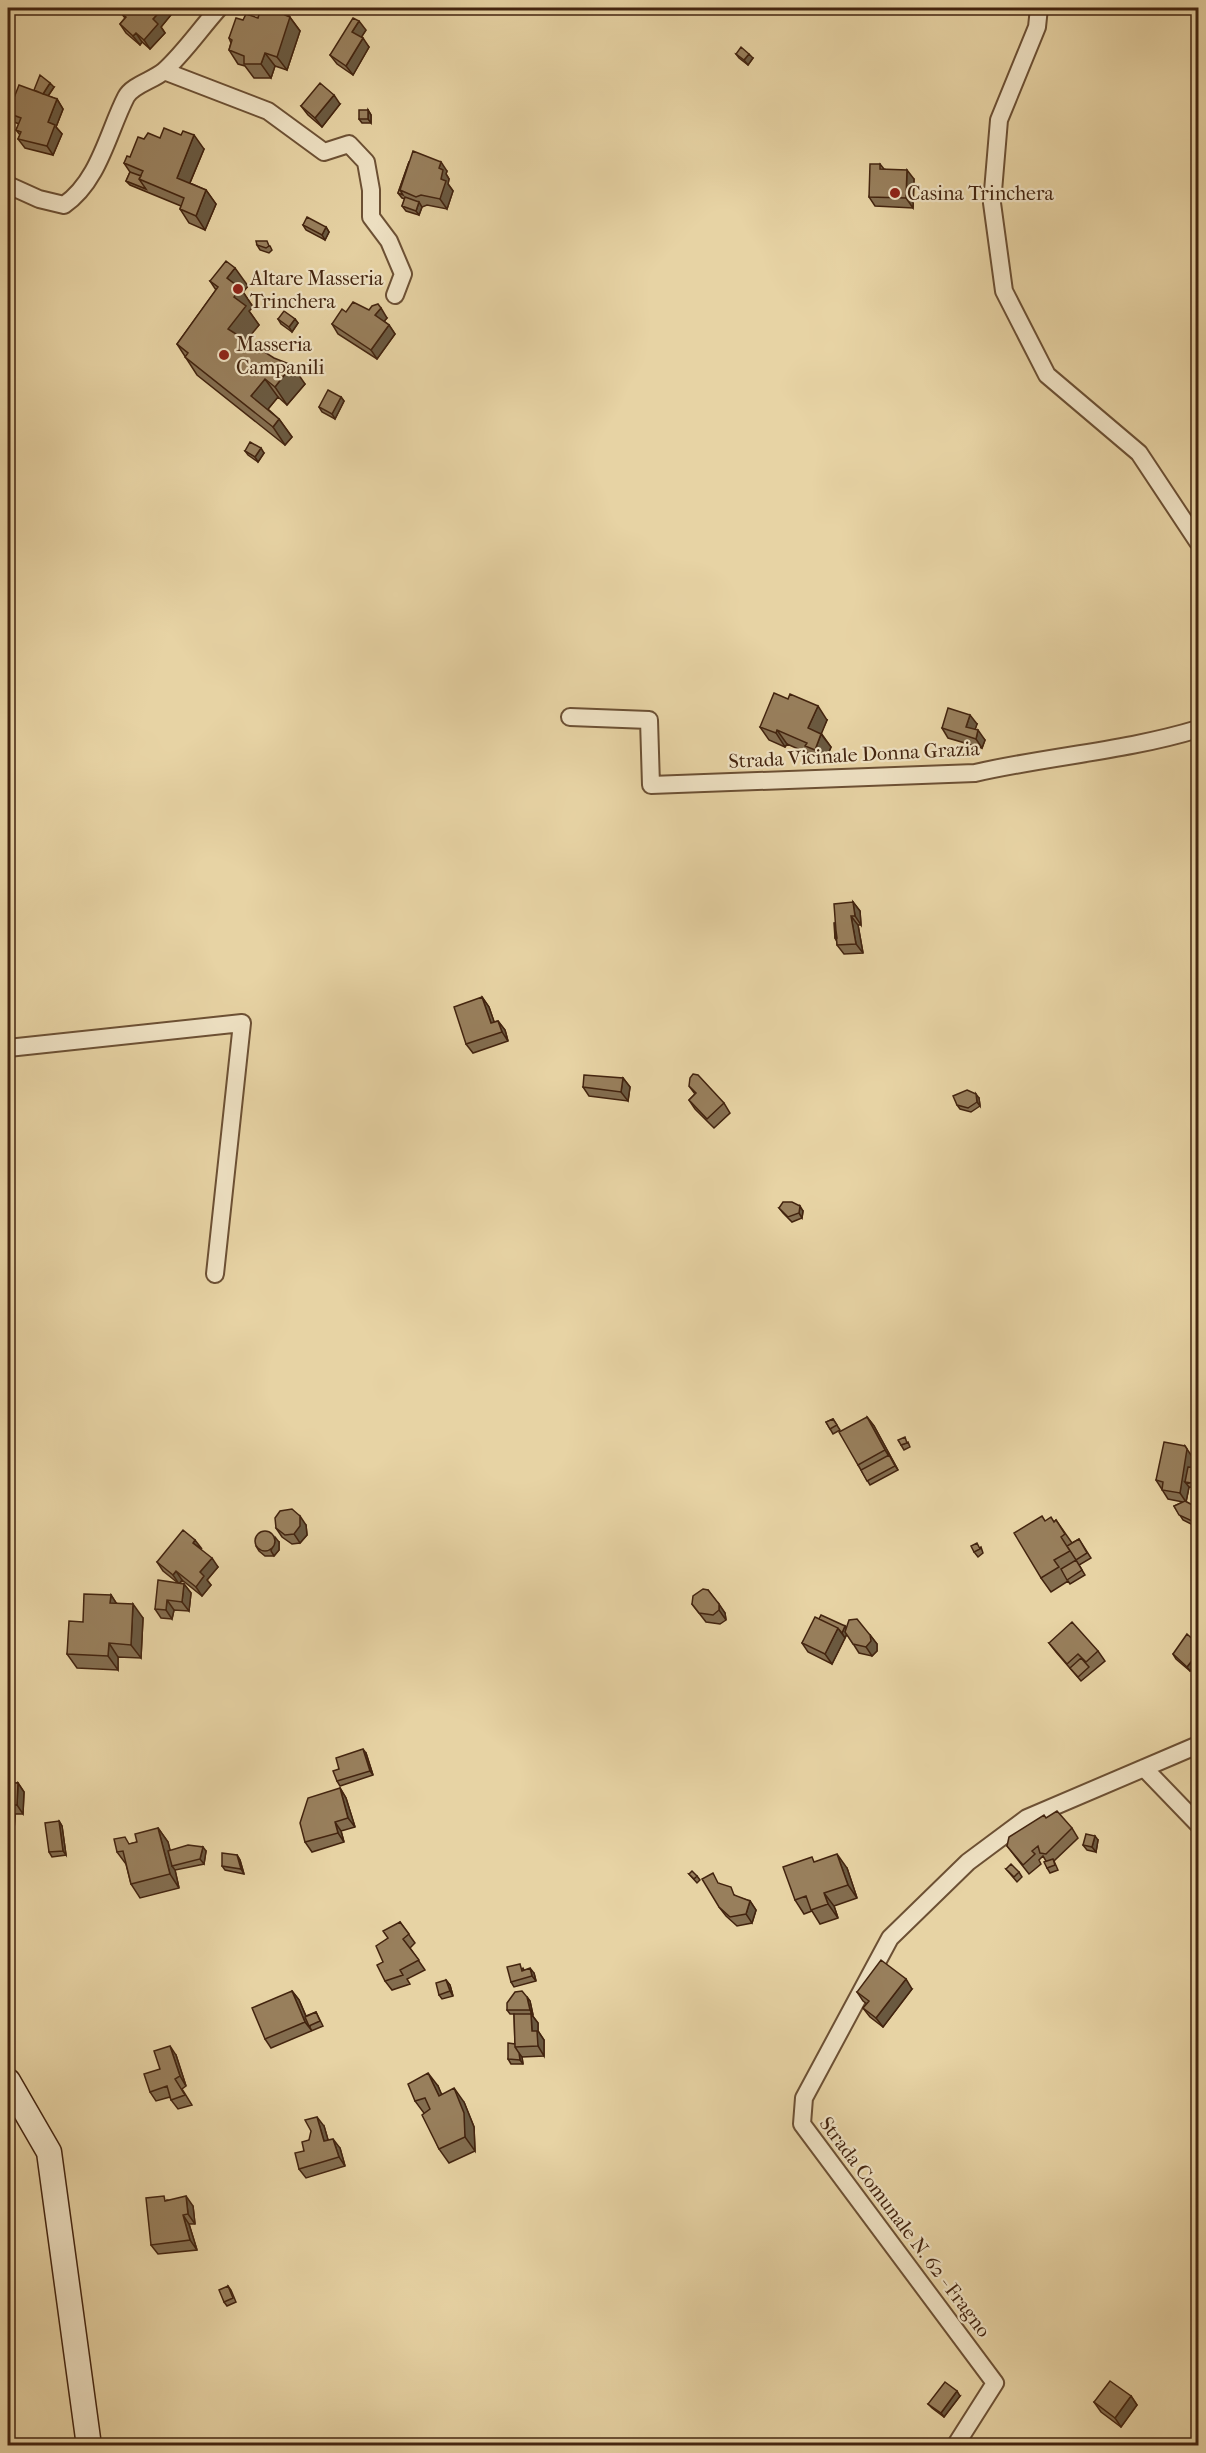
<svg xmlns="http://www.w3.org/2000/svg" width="1206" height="2453" viewBox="0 0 1206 2453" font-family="'IM FELL French Canon',serif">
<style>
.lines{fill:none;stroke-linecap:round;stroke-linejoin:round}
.street-casing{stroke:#6c5034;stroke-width:20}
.secondary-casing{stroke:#43240f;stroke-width:27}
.street{stroke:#efe2c4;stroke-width:16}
.secondary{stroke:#efe2c4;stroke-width:24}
.wall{fill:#836d4f;stroke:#43240f;stroke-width:1.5}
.shaded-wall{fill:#6a5940;stroke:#43240f;stroke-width:1.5}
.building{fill:#987f5c;stroke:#43240f;stroke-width:1.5}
.poi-dot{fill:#8f2418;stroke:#efe2c4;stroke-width:2}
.labels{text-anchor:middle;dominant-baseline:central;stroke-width:4.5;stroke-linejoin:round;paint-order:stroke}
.poi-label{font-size:20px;fill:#43240f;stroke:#efe2c4;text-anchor:start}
.street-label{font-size:20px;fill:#43240f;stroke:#efe2c4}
</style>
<rect width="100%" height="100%" fill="#e7d3a4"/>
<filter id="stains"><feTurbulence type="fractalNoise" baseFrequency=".00333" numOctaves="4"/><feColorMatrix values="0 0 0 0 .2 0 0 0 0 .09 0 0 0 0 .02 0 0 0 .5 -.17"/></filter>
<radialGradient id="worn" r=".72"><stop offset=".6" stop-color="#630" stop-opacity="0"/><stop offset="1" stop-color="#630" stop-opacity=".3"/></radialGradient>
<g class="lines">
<defs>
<path id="street" d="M1039 8 1037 27 999 120 992 203 1004 291 1047 375 1139 453 1198 542
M164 71 268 111 324 152 349 144 366 162 371 190V217L389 241 403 274 395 295
M8 185 39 199 64 205C99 181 108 132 126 97 132 85 154 80 164 71 184 53 201 28 219 8
M570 717 649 720 651 785 975 773C1049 756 1126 751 1198 729
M8 1048 242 1023 215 1274
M1144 1768 1198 1824
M955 2446 995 2383 802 2124 804 2098 890 1938 968 1862 1027 1818 1198 1745"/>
<path id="secondary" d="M8 2081 49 2152 89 2446"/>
</defs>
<use href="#street" class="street-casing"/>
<use href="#secondary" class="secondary-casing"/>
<use href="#street" class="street"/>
<use href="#secondary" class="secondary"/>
</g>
<path class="wall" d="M126 8H174L175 10 161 27 165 33 150 49 142 42 140 45 126 33 120 24 125 18 121 13Z
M286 12 300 31 287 70 275 66 271 78H254L245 66 238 64 229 50 231 43 229 38 243 20Z
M366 30 361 37 369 47 353 75 337 64 330 55Z
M736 54 753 58 748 65 739 58Z
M54 87 48 96 57 99 63 109 56 127 62 134 53 155 25 148 18 139 20 135 16 130 19 124 14 122 8 113 34 91Z
M340 104 322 127 308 115 301 106Z
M368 110 371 115V123H362L359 119Z
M160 138 204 149 190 183 206 190 216 204 205 230 189 223 180 209 181 206 130 185 126 181 130 172 124 163 130 157 144 139Z
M409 162 447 171 446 174 449 179 448 184 453 191 447 209 427 205 422 207 419 215 406 211 402 206 405 199 402 198 398 193Z
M880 164 884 169 914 179 913 208 875 206 869 197Z
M303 225 326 227 329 232 325 240 306 230Z
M257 245 270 246 272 250 269 253 260 250Z
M210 281 248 286 243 292 253 307 249 311 259 325 246 340 305 384 287 405 278 397 268 409 279 419 292 437 285 445 197 375 177 344 216 290Z
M369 310 387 318 384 321 389 325 395 334 377 359 338 334 332 324Z
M278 319H295L298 323 292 332 281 324Z
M341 397 344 401 335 419 322 412 319 407Z
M245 451 264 453 258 462 248 455Z
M827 720 821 733 831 747 824 763 815 759 812 755 787 744 785 747 769 740 760 727Z
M977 724 975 729 985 740 982 748 948 738 942 728Z
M853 902 860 911 861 925H858L863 953 844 954 837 945V942L835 938V923Z
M482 997 489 1007 494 1022 498 1021 505 1030 508 1041 473 1053 466 1044Z
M623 1078 630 1087 628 1101 589 1096 583 1087Z
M689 1086 724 1103 730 1113 714 1128 695 1109 689 1100 695 1094Z
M979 1098 980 1106 971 1112 960 1109 957 1105Z
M779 1208 803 1211 802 1218 792 1222 783 1213Z
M867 1417 874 1426 898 1470 870 1485 858 1465Z
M833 1419 840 1430 833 1434 826 1422Z
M908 1442 910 1447 904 1450 901 1445Z
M1193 1458 1192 1467 1198 1468V1488L1189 1487 1186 1502 1198 1508V1526L1197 1527 1183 1520 1174 1506 1183 1502 1168 1499 1156 1480Z
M1056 1520 1072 1543 1079 1539 1091 1558 1079 1565 1085 1575 1070 1584 1068 1581 1051 1592 1041 1578 1046 1521 1054 1522Z
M306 1525 307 1535 300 1543 292 1544 282 1537 276 1528Z
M279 1542V1550L274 1556H265L259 1551 256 1546Z
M981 1547 983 1553 978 1557 974 1552Z
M201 1550 218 1567 207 1580 211 1585 202 1596 182 1580 180 1583 184 1584 191 1593 189 1611 174 1610 172 1619 161 1618 155 1609 178 1583 163 1571 157 1562Z
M708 1590 725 1613 726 1620 720 1624 706 1622 692 1604Z
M111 1595 116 1603 143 1618 141 1658 118 1657V1670L77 1668 67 1654 83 1622Z
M819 1619 845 1626 846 1629 870 1635 877 1644V1651L872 1656 859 1653 847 1634 832 1664 808 1652 802 1643Z
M1049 1643 1098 1651 1105 1661 1081 1681 1056 1652Z
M1198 1644V1662L1190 1671 1176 1659 1173 1654Z
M366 1753 373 1775 340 1786 337 1781 339 1769Z
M8 1783H18L24 1792 23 1814H15L14 1831 8 1830Z
M340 1788 346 1798 355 1827 341 1831 344 1842 312 1852 305 1842Z
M1046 1818 1072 1828 1078 1838 1054 1861 1058 1870 1050 1873 1047 1868 1046 1861 1043 1856 1039 1860 1041 1864 1029 1874 1007 1846Z
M59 1821 62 1826 66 1855 52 1857 49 1852Z
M158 1828 168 1842 170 1851H206L204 1864 175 1870 179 1888 140 1898 131 1884 126 1864 117 1852 130 1844 137 1842Z
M1098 1840 1096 1852 1087 1850 1083 1845Z
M237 1855 240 1860 244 1874 225 1870 222 1866Z
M816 1862 847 1868 857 1898 834 1906 838 1918 820 1924 812 1911 804 1914 795 1900Z
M1006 1869 1019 1872 1022 1877 1017 1882Z
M689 1874 697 1876 700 1880 697 1883Z
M720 1884 737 1897 750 1901 756 1910 752 1923 737 1926 726 1916 719 1907Z
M400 1922 415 1943 410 1948 425 1970 407 1979 410 1984 392 1990 385 1981 383 1962 388 1938Z
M523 1968 524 1970 534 1973 536 1981 514 1987 511 1982Z
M446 1980 450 1985 453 1996 442 1999 439 1995Z
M912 1989 883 2027 870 2017 863 2008 867 2004 863 2001 857 1992Z
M292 1991 299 2000 306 2016 316 2012 323 2026 271 2048 265 2039Z
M527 1997 530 2001 533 2015H532L538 2023V2031L544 2040V2056L522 2057 523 2064H511L508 2059 515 2044 514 2014H510L507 2010Z
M176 2055 186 2086 182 2089 192 2105 178 2109 171 2100 170 2097 156 2101 150 2092 160 2069Z
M438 2086 441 2094 464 2102 474 2127 475 2151 449 2163 439 2149 424 2113 415 2101Z
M324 2126 328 2140 340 2148 345 2166 306 2178 299 2169 304 2151 309 2140Z
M167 2200 193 2206 195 2224H189L197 2250 158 2254 151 2245Z
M228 2286 231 2290 236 2302 227 2306 224 2302Z
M960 2396 944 2417 932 2408 928 2404Z
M1131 2396 1137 2405 1121 2427 1101 2412 1094 2402Z"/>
<path class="shaded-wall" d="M163 8H174L175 10 161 27 165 33 150 49 144 40 153 19Z
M286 12 300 31 287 70 277 57Z
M359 21 366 30 359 41 352 32Z
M136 33 142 42 140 45 133 36Z
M363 38 369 47 353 75 346 66Z
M265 53 275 66 271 78 261 64Z
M749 54 753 58 748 65 744 60Z
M50 83 54 87 46 99 43 94Z
M334 95 340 104 322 127 315 118Z
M57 99 63 109 56 127 62 134 53 155 47 146 48 122Z
M368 110 371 115V123L368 119Z
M194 135 204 149 186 192 177 178Z
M441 162 447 171 446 174 449 179 448 184 453 191 447 209 440 199 441 179 439 168Z
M907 170 914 179 913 208 906 198Z
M206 190 216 204 205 230 196 216Z
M419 202 422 207 419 215 416 211Z
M326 227 329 232 325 240 322 235Z
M235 268 248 286 243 292 253 307 249 311 259 325 241 347 228 329 234 297 227 278Z
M381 308 387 318 382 324 375 315Z
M295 319 298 323 292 332 289 327Z
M389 325 395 334 377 359 371 350Z
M292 365 305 384 287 405 275 387Z
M265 379 278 397 264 414 251 396Z
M341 397 344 401 335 419 332 414Z
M279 419 292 437 285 445 273 427Z
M261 448 264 453 258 462 255 457Z
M818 706 827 720 818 742 808 728Z
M970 715 977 724 973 736 966 727Z
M777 730 787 744 785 747 776 733Z
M978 730 985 740 982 748 976 739Z
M821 734 831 747 824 763 815 750Z
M853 902 860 911 861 925 855 916Z
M851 916 858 925 863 953 856 944Z
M482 997 489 1007 498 1033 491 1023Z
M498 1021 505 1030 508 1041 502 1032Z
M623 1078 630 1087 628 1101 621 1092Z
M976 1094 979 1098 980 1106 977 1102Z
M800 1206 803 1211 802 1218 799 1213Z
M867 1417 874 1426 898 1470 885 1450Z
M1185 1446 1193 1458 1189 1483 1185 1482 1189 1487 1186 1502 1180 1493Z
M300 1516 306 1525 307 1535 300 1543 294 1534Z
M275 1537 279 1542V1550L274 1556 271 1551Z
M195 1540 202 1549 193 1543Z
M212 1558 218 1567 207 1580 211 1585 202 1596 196 1587 200 1572Z
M176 1571 182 1580 179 1584 173 1575Z
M184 1584 191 1593 189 1611 182 1602Z
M111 1595 120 1609 110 1603Z
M167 1600 174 1610 172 1619 166 1610Z
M133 1604 143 1618 141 1658 131 1645Z
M719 1604 725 1613 726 1620 719 1610Z
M845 1626 848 1631 845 1638 842 1633Z
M838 1628 845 1638 832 1664 825 1654Z
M870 1635 877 1644V1651L872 1656 866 1647Z
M109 1643 118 1657V1670L108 1656Z
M1198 1653V1662L1190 1671 1187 1667Z
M363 1749 366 1753 373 1775 370 1771Z
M18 1783 24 1792 23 1814 17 1805Z
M340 1788 346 1798 355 1827 348 1818Z
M9 1805 15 1814 14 1831 8 1822Z
M59 1821 62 1826 66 1855 63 1851Z
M335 1822 341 1831 344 1842 338 1833Z
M158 1828 168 1842 174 1865 172 1866 175 1870 179 1888 170 1874Z
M1095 1836 1098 1840 1096 1852 1092 1847Z
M203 1847 206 1851 204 1864 200 1859Z
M837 1854 847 1868 857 1898 848 1885Z
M237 1855 240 1860 244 1874 241 1869Z
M824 1893 834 1906 838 1918 828 1904Z
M750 1901 756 1910 752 1923 746 1914Z
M530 1968 534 1973 536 1981 532 1976Z
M906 1979 912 1989 883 2027 876 2018Z
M446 1980 450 1985 453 1996 450 1991Z
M292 1991 299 2000 310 2026H309L312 2031 305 2022Z
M527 1997 530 2001 533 2015 530 2010Z
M531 2014 538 2023V2031L544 2040V2056L538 2046 532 2031Z
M170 2046 176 2055 186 2086 180 2076Z
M519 2053 522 2057 523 2064 520 2060Z
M428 2073 438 2086 448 2109 439 2096Z
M454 2088 464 2102 474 2127 475 2151 465 2137Z
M317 2117 324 2126 331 2150 324 2141Z
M333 2139 340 2148 345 2166 339 2157Z
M186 2196 193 2206 195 2224 188 2214Z
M183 2215 189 2224 197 2250 190 2240Z
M957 2391 960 2396 944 2417 941 2413Z
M1131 2396 1137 2405 1121 2427 1115 2418Z"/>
<path class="building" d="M126 8H163L153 19 158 24 144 40 136 33 133 36 120 24 126 17 121 13Z
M261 8H273L286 12 285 15 290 17 277 57 265 53 261 64H244V56L229 50 232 40 229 38 236 18 243 20 246 14 258 18Z
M353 18 359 21 352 32 363 38 346 66 330 55Z
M741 47 749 54 744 60 736 54Z
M40 75 50 83 43 94 34 90Z
M320 83 334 95 315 118 301 106Z
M19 85 57 99 48 122 55 125 47 146 18 139 21 132 16 130 21 118 8 113Z
M359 110H368V119H359Z
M164 128 181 135 183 131 194 135 177 178 206 190 196 216 180 209 184 198 139 179 143 171 124 163 127 156 130 157 138 137 144 139 148 133 160 138Z
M413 151 441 162 439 168 443 170 441 179 446 181 440 199 421 195 416 197 400 190Z
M409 162 400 190 403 195 398 193Z
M870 164H880V169L907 170 906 198 869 197Z
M130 172 141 176 139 179 146 189 126 181Z
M405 197 419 202 416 211 402 206Z
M307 217 326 227 322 235 303 225Z
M256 241H267L269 246 266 248 257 245Z
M226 261 235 268 227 278 240 288 234 297 246 306 228 329 274 358 292 365 275 387 265 379 251 396 279 419 273 427 185 357 188 353 177 344 218 287 210 281Z
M353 302 369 310 372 306 378 304 381 308 375 315 389 325 371 350 332 324 342 309 346 312Z
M284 311 295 319 289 327 278 319Z
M328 390 341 397 332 414 319 407Z
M250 442 261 448 255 457 245 451Z
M774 693 788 699 790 694 818 706 808 728 821 734 815 750 805 746 807 743 777 730 776 733 760 727Z
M948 708 970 715 966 727 978 730 976 739 942 728Z
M853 902 855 916H851L856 944 837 945 834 904Z
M834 923H835L837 938H835Z
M482 997 491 1023 498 1021 502 1032 466 1044 454 1007Z
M693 1074 698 1075 724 1103 707 1119 689 1100 696 1093 689 1086 690 1078Z
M584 1075 623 1078 621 1092 583 1087Z
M967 1090 976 1094 977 1102 968 1108 957 1105 953 1096Z
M783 1202H792L800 1206 799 1213 788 1217 779 1208Z
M867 1417 885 1450 858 1465 839 1432Z
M833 1419 837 1425 830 1429 826 1422Z
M905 1437 907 1443 901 1445 898 1440Z
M1164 1442 1185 1446 1187 1449 1180 1493 1162 1490 1163 1482 1156 1480Z
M889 1455 895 1466 867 1481 861 1470Z
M1188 1467 1198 1468V1484L1185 1482Z
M1185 1501 1198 1508V1519L1194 1522 1179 1515 1174 1506Z
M292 1509 300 1516V1526L294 1534 285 1535 276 1528 275 1518 280 1511Z
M1042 1516 1045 1521 1051 1517 1054 1522 1056 1520 1065 1534 1061 1537 1070 1551 1054 1560 1059 1567 1041 1578 1014 1533Z
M183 1530 195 1540 193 1543 212 1558 200 1572 204 1576 196 1587 176 1571 173 1575 157 1562Z
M255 1541a10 10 0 1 1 20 0a10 10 0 1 1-20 0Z
M1079 1539 1087 1553 1076 1560 1067 1546Z
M977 1543 980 1549 974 1552 971 1546Z
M1076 1560 1082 1570 1067 1580 1061 1569Z
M158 1580 184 1584 182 1602 167 1600 166 1610 155 1609Z
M703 1589 708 1590 719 1604V1610L713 1615 699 1613 692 1604 693 1596Z
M84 1594 111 1595 110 1603 133 1604 131 1645 109 1643 108 1656 67 1654 69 1621 83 1622Z
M821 1615 845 1626 842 1633 838 1628 819 1619Z
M815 1617 838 1628 825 1654 802 1643Z
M857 1619 870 1635 871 1641 866 1647 853 1644 845 1632 849 1620Z
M1072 1622 1098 1651 1086 1662 1078 1654 1067 1664 1049 1643Z
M1187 1634 1198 1644V1653L1187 1667 1173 1654Z
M1081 1658 1089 1667 1078 1677 1070 1668Z
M363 1749 370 1771 337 1781 333 1771 339 1769 336 1758Z
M8 1783H18L17 1805H9L8 1822Z
M340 1788 348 1818 335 1822 338 1833 305 1842 300 1823 308 1798Z
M1057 1811 1072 1828 1046 1854 1040 1853 1038 1846 1032 1851 1035 1854 1023 1865 1007 1846 1009 1837 1044 1815 1046 1818Z
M59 1821 63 1851 49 1852 45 1823Z
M158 1828 170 1874 131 1884 123 1851 117 1852 114 1839 125 1837 129 1844 137 1842 135 1834Z
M1086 1834 1095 1836 1092 1847 1083 1845Z
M188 1845 203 1847 200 1859 172 1866 168 1851Z
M222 1853 237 1855 241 1869 222 1866Z
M837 1854 848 1885 824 1893 828 1904 811 1910 806 1896 795 1900 783 1867 812 1857 814 1862Z
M1053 1859 1055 1865 1047 1868 1044 1862Z
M1011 1864 1019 1872 1014 1877 1006 1869Z
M692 1871 697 1876 694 1879 689 1874Z
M713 1873 718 1883 731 1887 734 1895 750 1901 746 1914 730 1917 719 1907 702 1879Z
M400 1922 409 1934 403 1939 419 1960 400 1970 403 1975 385 1981 377 1965 383 1962 376 1946 388 1938 383 1931Z
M881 1960 906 1979 876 2018 863 2008 869 2001 857 1992Z
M520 1964 522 1971 530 1968 532 1976 511 1982 507 1967Z
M446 1980 450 1991 439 1995 436 1983Z
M292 1991 305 2022 265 2039 252 2008Z
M522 1991 527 1997 530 2010H507V2003L515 1992Z
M316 2012 320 2021 309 2026 305 2017Z
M514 2014H531L532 2031H537L538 2046 515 2047Z
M508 2043 515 2044V2047L519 2053 520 2060 508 2059Z
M170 2046 180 2076 175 2079 185 2095 171 2100 167 2086 150 2092 144 2074 160 2069 154 2051Z
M428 2073 439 2096 454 2088 464 2113 465 2137 439 2149 422 2115 430 2109 425 2098 415 2101 408 2084Z
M317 2117 324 2141 333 2139 339 2157 299 2169 295 2153 304 2151 302 2142 309 2140 311 2131 305 2120Z
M164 2196 165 2201 186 2196 188 2214 183 2215 190 2240 151 2245 146 2198Z
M228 2286 233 2298 224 2302 219 2290Z
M1110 2381 1131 2396 1115 2418 1094 2402Z
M945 2382 957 2391 941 2413 928 2404Z"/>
<g class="poi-dot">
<circle cx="895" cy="193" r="6"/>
<circle cx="238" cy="289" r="6"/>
<circle cx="224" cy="355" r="6"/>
</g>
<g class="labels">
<g class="poi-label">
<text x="907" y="193">Casina Trinchera</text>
<text x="250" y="278">Altare Masseria<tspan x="250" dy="23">Trinchera</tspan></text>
<text x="236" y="344">Masseria<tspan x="236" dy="23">Campanili</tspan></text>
</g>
<g class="street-label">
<text transform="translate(854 755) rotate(-3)">Strada Vicinale Donna Grazia</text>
<text transform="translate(905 2227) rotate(53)">Strada Comunale N. 62 - Fragno</text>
</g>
</g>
<rect width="1206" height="2453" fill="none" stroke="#e7d3a4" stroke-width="30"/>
<rect x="9" y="9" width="1188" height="2435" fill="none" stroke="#43240f" stroke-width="3"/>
<rect x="15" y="15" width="1176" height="2423" fill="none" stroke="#43240f" stroke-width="1.5"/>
<rect width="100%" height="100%" filter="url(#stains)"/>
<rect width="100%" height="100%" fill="url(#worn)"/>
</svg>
